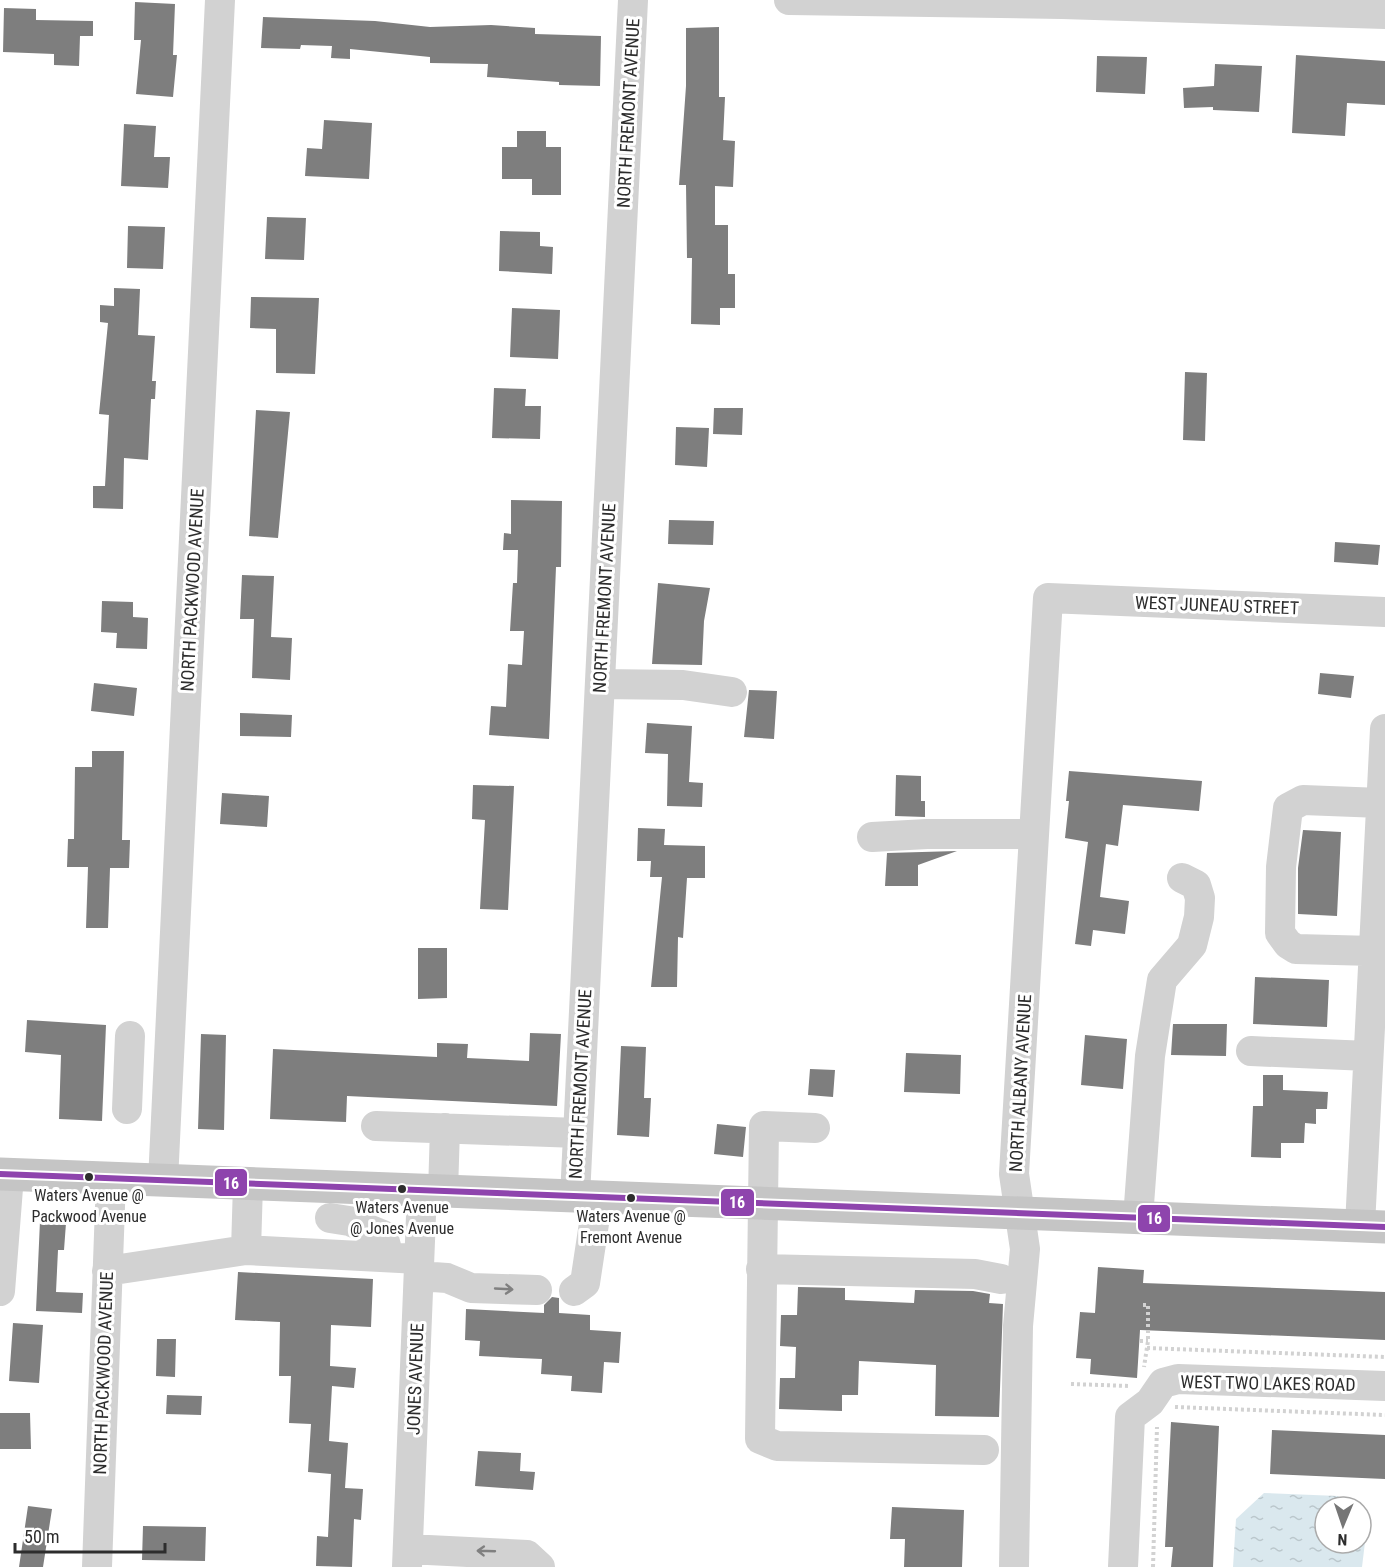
<svg xmlns="http://www.w3.org/2000/svg" width="1385" height="1567" viewBox="0 0 1385 1567" font-family="'Roboto Condensed',sans-serif">
<style>
.water{fill:url(#water-ripples)}
.building{fill:#7e7e7e}
.lines{fill:none;stroke-linecap:round;stroke-linejoin:round}
.path{stroke:#d2d2d2;stroke-width:4;stroke-dasharray:3 3;stroke-linecap:butt}
.minor{stroke:#d2d2d2;stroke-width:30}
.major{stroke:#c5c5c5;stroke-width:33}
.bus-1-casing{stroke:#fff;stroke-width:10}
.bus-1{stroke:#8e44ad;stroke-width:6}
.oneway{stroke:#808080}
.bus-dot{fill:#2d2d2d;stroke:#fff;stroke-width:2}
.labels{text-anchor:middle;dominant-baseline:central;stroke-width:6;stroke-linejoin:round;paint-order:stroke}
.bus-label{font-size:16px;fill:#2d2d2d;stroke:#fff}
.street-label{font-size:18px;fill:#2d2d2d;stroke:#fff}
.line-badge{stroke:#fff;stroke-width:2}
.badge-label{font-size:16px;text-anchor:middle;font-weight:bold;fill:#fff}
</style>
<defs>
<pattern id="water-ripples" width="26" height="14" patternUnits="userSpaceOnUse" patternTransform="scale(1.5)"><rect width="26" height="14" fill="#dae8ee"/><path d="M2 4q2-2 4 0t4 0M15 11q2-2 4 0t4 0" fill="none" stroke="#bbc7cc"/></pattern>
</defs>
<rect width="100%" height="100%" fill="#fff"/>
<path class="water" d="M1264 1493 1338 1496 1346 1507H1325V1543H1361V1527L1366 1534 1362 1567H1233L1236 1519Z"/>
<path class="building" d="M135 2 175 4 173 55H177L173 97 136 94 141 40H134Z
M4 8 36 9V20L93 21V36H80L79 66 54 65V54L3 52Z
M263 17 375 21 430 27 491 25 535 28V34L601 36 600 86 559 85V82L487 77 488 64 430 63V57L350 49V59L331 58 332 46 301 45 300 49 261 48Z
M719 27V97H725L723 140 735 141 733 187 715 186V225H728V274H735V308H720V325L691 324 692 258H687L686 185H679L686 86V28Z
M1296 55 1385 61V105L1347 103 1345 136 1292 133Z
M1097 56 1147 57 1145 94 1096 92Z
M1215 64 1262 66 1259 112 1213 110V107L1184 108 1183 88 1214 86Z
M324 120 372 123 369 179 305 176 307 148 322 149Z
M124 124 156 126 154 157H170L168 188 121 186Z
M517 131H546V147H561V195H532V179H502V147H517Z
M267 217 306 218 304 260 265 259Z
M128 226 165 227 163 269 127 268Z
M500 231 540 232V246L553 247 552 274 499 271Z
M114 288 140 289 138 335 155 336 152 381H156L155 399H151L148 460 124 458 123 509 93 508V486H105L109 415 99 414 108 323 100 322V305L114 306Z
M251 297 319 298 315 374 276 373V329L250 328Z
M512 308 560 310 558 359 510 357Z
M1185 372 1207 373 1205 441 1183 440Z
M494 388 526 389 525 406H541L540 439 492 438Z
M714 408H743L742 435 713 434Z
M256 410 290 412 278 538 249 536Z
M676 427 709 428 707 467 675 465Z
M511 500 562 501 561 567H556L549 739 489 735 491 706 506 707 508 664 522 665 524 631H510L513 583H517L518 550H503L504 533 511 534Z
M669 520 714 521 713 545 668 544Z
M1335 542 1380 545 1378 565 1334 562Z
M242 575 274 576 271 637 292 638 290 680 252 678 254 619H240Z
M658 583 710 588 704 621 702 665 652 664Z
M102 601 133 602V617L148 618 147 649 116 648 117 633 101 632Z
M1320 673 1354 676 1351 698 1318 694Z
M94 683 137 688 134 716 91 711Z
M749 690 777 691 774 739 744 737Z
M240 713 292 715 291 737 240 736Z
M647 723 692 726 689 782 703 783 702 807 667 806 668 754 645 753Z
M92 751H124L122 840H130L129 868H110L108 928H86L88 867H67L68 839H74L75 767H92Z
M1069 771 1202 781 1199 811 1123 805 1118 846 1106 844 1100 897 1129 901 1125 934 1093 930 1091 946 1075 944 1088 842 1065 838 1069 801H1066Z
M896 775 921 776V801H925V817L895 816Z
M473 785 514 786 508 910 480 909 485 820 472 819Z
M222 793 269 796 267 827 220 824Z
M638 828 665 829 664 845 705 846V878H687L683 938 678 937 677 987H651L662 877H650L651 861H637Z
M1303 830 1341 832 1337 916 1298 914V868Z
M957 851 918 865V886H885L887 853Z
M418 948H447V998L418 999Z
M1255 977 1329 980 1327 1027 1253 1024Z
M27 1020 106 1025 102 1121 59 1119 61 1055 25 1052Z
M1173 1024H1227L1226 1056 1171 1055Z
M530 1033 561 1034 557 1106 347 1096 346 1122 270 1119 273 1049 437 1057V1043L468 1044 467 1058 529 1061Z
M201 1034 226 1035 224 1130 198 1129Z
M1085 1035 1127 1039 1123 1089 1081 1085Z
M621 1046 646 1047 644 1098H651L649 1137 617 1135Z
M906 1053 961 1055 960 1094 904 1092Z
M810 1069 835 1070 833 1097 808 1095Z
M1263 1075H1283V1090L1328 1092 1327 1109H1316V1124L1305 1123 1304 1143H1281V1158L1251 1157 1253 1106H1263Z
M717 1124 746 1127 743 1157 714 1154Z
M40 1221 66 1223 64 1250H58L56 1292 83 1293 82 1313 36 1311Z
M1098 1267 1144 1270 1143 1283 1385 1292V1340L1140 1330 1137 1378 1090 1374 1091 1359 1076 1358 1080 1312 1095 1313Z
M238 1272 373 1279 371 1327 331 1325 330 1366 356 1368 354 1388 332 1386 329 1441 348 1443 345 1488 363 1489 361 1520 354 1519 352 1567 316 1566 317 1536 328 1537 331 1474 308 1472 311 1424 289 1423 291 1376H279L280 1322 235 1320Z
M798 1287 845 1288V1300L914 1303 915 1290 973 1291 990 1294 989 1303 1003 1304 999 1417 935 1416 936 1365 859 1361 858 1395H842V1411L779 1409 780 1378H795L796 1347 780 1346 781 1315H797Z
M552 1297 559 1298V1313L590 1315V1330L621 1332 619 1363 604 1362 602 1393 571 1391 572 1376 541 1374 542 1359 479 1356 480 1341 465 1340 466 1309 544 1313V1305Z
M13 1323 43 1325 39 1383 9 1381Z
M157 1339H176L175 1377 156 1376Z
M167 1395 202 1396 201 1415 166 1414Z
M0 1413H30L31 1449H0Z
M1171 1422 1219 1426 1213 1567H1171L1173 1547H1165Z
M1272 1430 1385 1435V1479L1270 1474Z
M478 1451 521 1453 520 1471 535 1472 533 1490 475 1486Z
M28 1506 52 1509 43 1567H19Z
M892 1507 964 1510 962 1567H904L905 1539H890Z
M143 1526 206 1527 205 1561 142 1560Z"/>
<g class="lines">
<path class="path" d="M1143 1305H1148V1341L1144 1367
M1140 1341H1148
M1147 1348 1385 1357
M1071 1384 1130 1386
M1175 1407 1385 1415
M1153 1567 1157 1427"/>
<path class="minor" d="M789 0 1062 4 1385 14
M600 684 683 685 732 692
M872 837 927 834H1034
M1374 951 1296 949 1288 944 1280 933 1281 867 1288 808 1303 800 1381 803
M1251 1051 1368 1056
M127 1109 130 1036
M376 1126 578 1133
M815 1128 764 1126 760 1439 777 1446 984 1450
M163 1181 220 0
M248 1184 246 1250 419 1259
M443 1192 445 1128
M575 1197 633 0
M330 1218 349 1221 383 1235 389 1257
M1138 1218 1150 1056 1162 980 1192 945 1199 917 1200 898 1196 885 1182 878
M1360 1226 1385 729
M761 1269 975 1274 1001 1279
M107 1271 246 1250
M419 1276 447 1278 471 1288 537 1290
M0 1291 9 1175
M574 1291 585 1283 598 1197
M408 1549 527 1555 540 1567
M97 1567 111 1179
M407 1567 422 1191
M1014 1567 1018 1326 1025 1249 1014 1174 1048 598 1385 612
M1123 1567 1130 1417 1150 1402 1163 1383 1178 1379 1385 1386"/>
<path class="major" d="M0 1174 1385 1227"/>
<defs>
<path id="bus-1" d="M0 1174 1385 1227"/>
</defs>
<use href="#bus-1" class="bus-1-casing"/>
<use href="#bus-1" class="bus-1"/>
</g>
<defs><path id="oneway-shaft" d="M-6 0H5M1.5-3L5.5 0L1.5 3" fill="none" stroke-width="1.6" stroke-linecap="round" stroke-linejoin="round" transform="scale(1.5)"/></defs>
<g class="oneway">
<use href="#oneway-shaft" transform="translate(504 1289) rotate(3)"/>
<use href="#oneway-shaft" transform="translate(486 1551) rotate(-178)"/>
</g>
<g class="bus-dot">
<circle cx="89" cy="1177" r="5"/>
<circle cx="402" cy="1189" r="5"/>
<circle cx="631" cy="1198" r="5"/>
</g>
<g class="labels">
<g class="bus-label">
<text x="89" y="1195">Waters Avenue @<tspan x="89" dy="21">Packwood Avenue</tspan></text>
<text x="402" y="1207">Waters Avenue<tspan x="402" dy="21">@ Jones Avenue</tspan></text>
<text x="631" y="1216">Waters Avenue @<tspan x="631" dy="21">Fremont Avenue</tspan></text>
</g>
<g class="street-label">
<text transform="translate(628 113) rotate(-87)">NORTH FREMONT AVENUE</text>
<text transform="translate(192 590) rotate(-87)">NORTH PACKWOOD AVENUE</text>
<text transform="translate(604 598) rotate(-87)">NORTH FREMONT AVENUE</text>
<text transform="translate(1217 605) rotate(2)">WEST JUNEAU STREET</text>
<text transform="translate(1020 1083) rotate(-87)">NORTH ALBANY AVENUE</text>
<text transform="translate(580 1084) rotate(-87)">NORTH FREMONT AVENUE</text>
<text transform="translate(103 1373) rotate(-88)">NORTH PACKWOOD AVENUE</text>
<text transform="translate(415 1379) rotate(-88)">JONES AVENUE</text>
<text transform="translate(1268 1383) rotate(1)">WEST TWO LAKES ROAD</text>
</g>
</g>
<g class="line-badge">
<rect x="214" y="1168" width="34" height="29" rx="6" fill="#8e44ad"/>
<rect x="720" y="1188" width="35" height="29" rx="6" fill="#8e44ad"/>
<rect x="1137" y="1204" width="34" height="29" rx="6" fill="#8e44ad"/>
</g>
<g class="badge-label">
<text x="231" y="1189">16</text>
<text x="737" y="1208">16</text>
<text x="1154" y="1224">16</text>
</g>
<g transform="translate(1343 1525) rotate(182)"><circle r="28" fill="#ffffff" stroke="#ababab" stroke-width="1.5"/>
<path d="M0-4.5L10 22L0 15L-10 22Z" fill="#767676"/>
<text y="-9" font-size="16" font-weight="bold" text-anchor="middle" fill="#2d2d2d">N</text>
</g>
<path d="M15 1543v9h150v-9" fill="none" stroke="#2d2d2d" stroke-width="3"/>
<text x="24" y="1543" font-size="18" fill="#2d2d2d" stroke="#ffffff" stroke-width="4.5" paint-order="stroke">50 m</text>
</svg>
